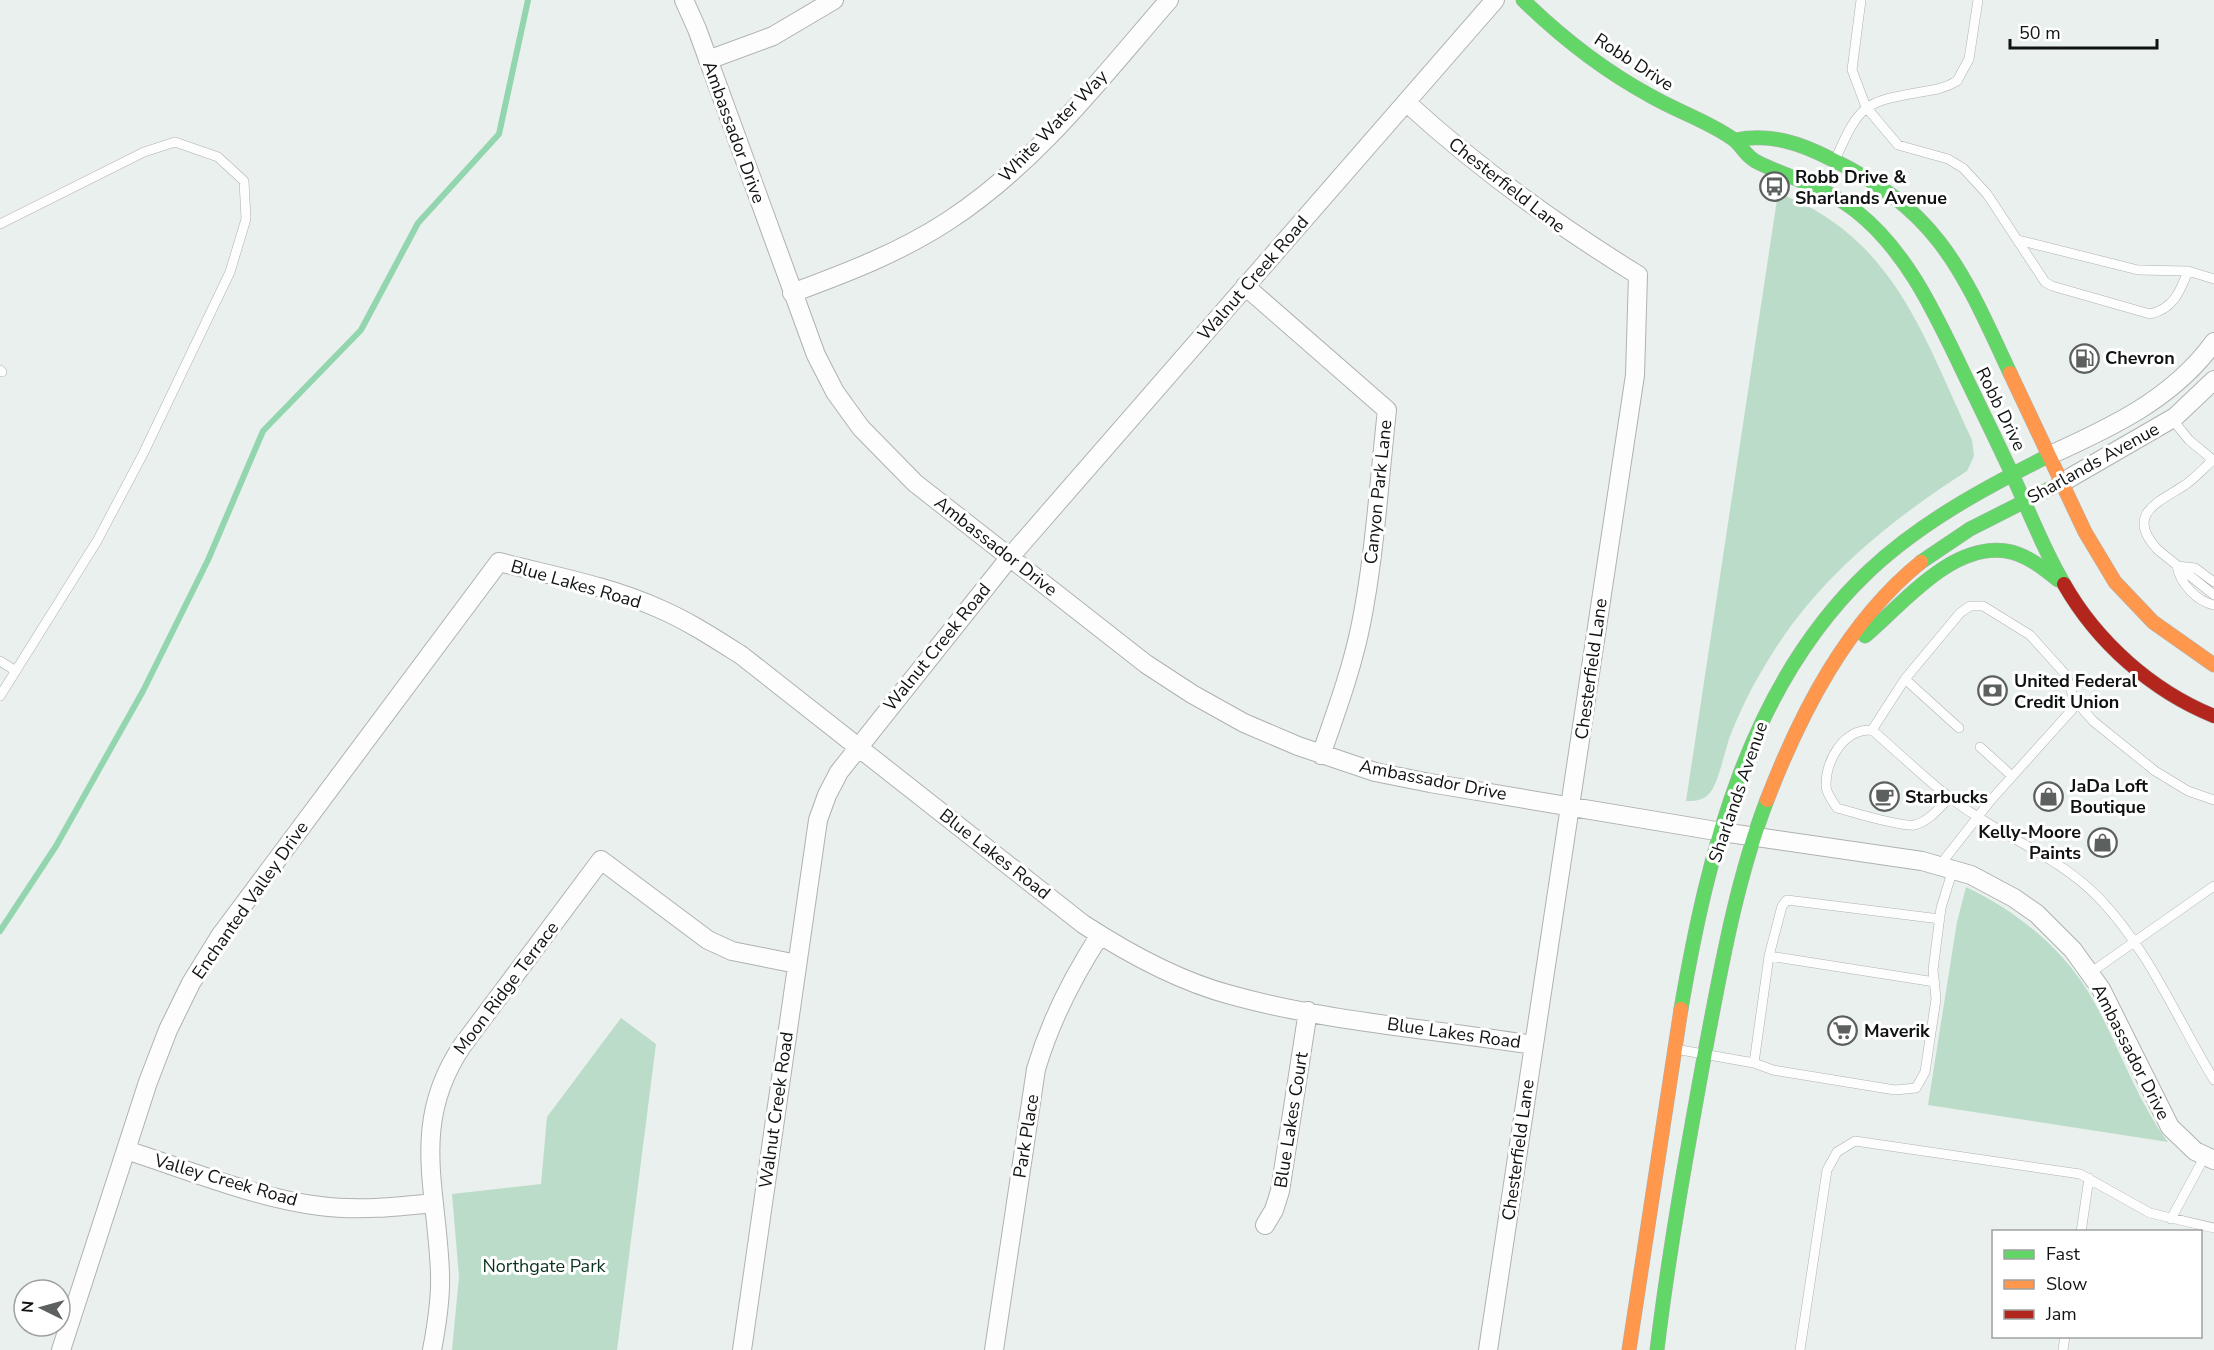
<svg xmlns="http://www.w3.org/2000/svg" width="2214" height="1350" viewBox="0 0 2214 1350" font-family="'Nunito Sans',sans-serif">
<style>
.green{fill:#bbdcc8}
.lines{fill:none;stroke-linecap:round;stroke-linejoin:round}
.stream{stroke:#92d5af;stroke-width:6}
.lane-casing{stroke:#afb2b0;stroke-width:10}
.street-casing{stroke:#afb2b0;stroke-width:20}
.fast-casing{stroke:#afb2b0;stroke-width:15}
.slow-casing{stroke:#afb2b0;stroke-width:15}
.jam-casing{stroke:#afb2b0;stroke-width:15}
.lane{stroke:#fcfdfc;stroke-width:9}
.street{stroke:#fcfdfc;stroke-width:18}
.fast{stroke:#63d668;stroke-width:14}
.slow{stroke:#ff974d;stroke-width:14}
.jam{stroke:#b3261e;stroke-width:14}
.labels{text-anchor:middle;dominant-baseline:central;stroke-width:6;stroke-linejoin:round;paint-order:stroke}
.street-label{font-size:18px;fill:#101311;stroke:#fff}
.poi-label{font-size:18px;font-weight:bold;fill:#101311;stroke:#fff;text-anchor:start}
.park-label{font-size:18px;fill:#09321e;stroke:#fff}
</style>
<rect width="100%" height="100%" fill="#eaf0ed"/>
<path class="green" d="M1778 193C1894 236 1924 338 1972 440L1974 456 1967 471C1883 525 1809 586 1760 674 1749 692 1740 712 1732 731 1725 747 1719 785 1708 795 1701 801 1694 801 1686 801Z
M1966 887C2016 911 2060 946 2089 993 2118 1042 2134 1096 2168 1142L1928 1105 1957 922Z
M621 1018 656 1044 617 1350H452L459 1277 452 1194 541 1184 547 1117Z"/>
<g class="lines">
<path class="stream" d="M0 931 56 846 143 691 208 560 263 431 361 330 418 223 499 134 528 0"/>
<defs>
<path id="lane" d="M1861 0 1852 70 1866 107 1898 145 1948 159 1963 168 1987 194 2045 282 2052 286 2150 314C2173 309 2180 292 2188 271L2214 279
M1836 158C1860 104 1864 102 1921 92 1934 90 1946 88 1957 81L1969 59 1978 0
M0 224 144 152 175 142 218 157 244 181 246 219 230 272 143 454 97 541 0 696
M2018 240 2138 270 2188 271
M0 370 2 372
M2172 419 2189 440 2213 460C2204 468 2195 478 2185 485 2159 502 2124 514 2158 550L2214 595
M2214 582 2195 568 2177 566C2180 583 2196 601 2214 605
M0 661 16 671
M1905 679 1959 728
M1872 730 1905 679 1960 613 1970 606H1983L2030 635 2066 675 2074 699 2093 721 2155 771 2188 791 2214 800
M1980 747 2012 776
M1951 796C1941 806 1929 822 1914 825 1900 827 1852 812 1837 808 1833 802 1826 793 1826 786 1826 760 1843 729 1872 730 1906 759 1940 794 1978 817 2020 844 2064 862 2099 898 2149 950 2177 1019 2214 1080
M1940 865 1991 800 2078 703
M1769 956 1935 982
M2090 973 2214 886
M1675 1049 1754 1063 1773 1070 1895 1090 1916 1088 1925 1072 1936 999 1933 970 1941 908 1953 869
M1754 1063 1769 956 1782 906 1787 900 1940 919
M2171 1219 2205 1156
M2081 1232 2089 1178
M1800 1350 1827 1170 1837 1152 1855 1141 2080 1174 2150 1213 2214 1228
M2063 1350 2065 1336"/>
<path id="street" d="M684 0 697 29 816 355 835 392 861 428 915 483 1146 664 1192 694 1244 723 1298 746 1375 772 1430 783 1722 832 1922 861 1971 875 2014 898 2037 914 2073 950 2101 989 2170 1127 2195 1151 2214 1160
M708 60 773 36 834 0
M1406 102C1478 168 1555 224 1638 275L1635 375 1488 1350
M1245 286 1387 410C1379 481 1375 554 1361 624 1352 669 1336 712 1321 755
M792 293C846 273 899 253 948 221 1036 164 1101 78 1169 0
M2048 456C2110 428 2173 399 2214 342
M2061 483 2175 417 2214 380
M126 1150C188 1170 256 1198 320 1206 358 1211 396 1207 434 1203
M1265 1225 1274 1210 1280 1191 1308 1011
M61 1350 148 1082 168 1030 191 983 220 936 499 562C553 576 609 586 660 609 688 621 714 638 741 655L1083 924C1129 954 1178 981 1231 995 1328 1022 1434 1029 1533 1045
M432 1350C437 1324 441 1299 440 1273 437 1187 410 1124 462 1046L601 860 708 940 732 951 797 964
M742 1350 818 820 827 795 839 772 1010 557 1495 0
M994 1350 1036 1069C1051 1019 1072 978 1100 935"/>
<path id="fast" d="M1523 0C1561 37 1603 70 1649 95 1676 111 1708 121 1733 139 1743 146 1744 156 1759 163 1792 179 1826 187 1856 211 1904 249 1931 305 1957 359 1975 397 1994 435 2012 474 2029 511 2043 549 2064 584
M1735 140C1770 133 1800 143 1831 159 1939 211 1962 270 2010 373
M1921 562 1970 529 2061 483
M1865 636C1903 604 1951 543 2006 551 2026 554 2043 568 2058 580
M1681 1009C1708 852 1749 684 1869 571 1921 522 1985 488 2048 456
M1657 1350C1669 1250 1687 1151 1705 1052 1721 968 1736 881 1767 800"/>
<path id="slow" d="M2010 373 2085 532 2115 582 2153 622 2214 665
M1767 800C1801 712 1847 622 1921 562
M1629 1350 1681 1009"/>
<path id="jam" d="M2064 584C2097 642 2152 691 2214 716"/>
</defs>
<use href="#lane" class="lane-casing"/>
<use href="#street" class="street-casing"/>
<use href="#fast" class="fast-casing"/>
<use href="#slow" class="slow-casing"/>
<use href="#jam" class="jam-casing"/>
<use href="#lane" class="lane"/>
<use href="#street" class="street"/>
<use href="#fast" class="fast"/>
<use href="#slow" class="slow"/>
<use href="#jam" class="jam"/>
</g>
<defs>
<symbol id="bus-ring" viewBox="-11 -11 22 22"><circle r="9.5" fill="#fff" stroke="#5c605e" stroke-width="1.5"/><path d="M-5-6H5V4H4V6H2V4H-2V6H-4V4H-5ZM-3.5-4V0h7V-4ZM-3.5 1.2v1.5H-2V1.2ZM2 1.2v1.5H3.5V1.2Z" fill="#5c605e"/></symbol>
<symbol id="fuel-ring" viewBox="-11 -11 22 22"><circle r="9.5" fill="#fff" stroke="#5c605e" stroke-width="1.5"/><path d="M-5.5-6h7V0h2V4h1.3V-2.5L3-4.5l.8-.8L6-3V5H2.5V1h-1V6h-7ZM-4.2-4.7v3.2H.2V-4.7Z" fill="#5c605e"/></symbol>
<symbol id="bank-ring" viewBox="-11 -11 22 22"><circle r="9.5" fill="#fff" stroke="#5c605e" stroke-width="1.5"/><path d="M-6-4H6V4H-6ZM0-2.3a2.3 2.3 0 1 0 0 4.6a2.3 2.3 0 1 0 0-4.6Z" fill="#5c605e"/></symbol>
<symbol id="shop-ring" viewBox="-11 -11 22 22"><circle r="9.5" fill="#fff" stroke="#5c605e" stroke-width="1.5"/><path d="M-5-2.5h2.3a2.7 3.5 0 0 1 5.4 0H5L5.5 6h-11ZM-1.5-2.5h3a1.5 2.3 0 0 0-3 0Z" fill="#5c605e"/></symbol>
<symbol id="cafe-ring" viewBox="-11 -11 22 22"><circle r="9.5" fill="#fff" stroke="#5c605e" stroke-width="1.5"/><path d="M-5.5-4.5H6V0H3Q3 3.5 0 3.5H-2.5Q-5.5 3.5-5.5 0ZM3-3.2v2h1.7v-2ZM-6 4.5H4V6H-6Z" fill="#5c605e"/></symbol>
<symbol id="supermarket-ring" viewBox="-11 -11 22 22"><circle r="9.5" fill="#fff" stroke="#5c605e" stroke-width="1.5"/><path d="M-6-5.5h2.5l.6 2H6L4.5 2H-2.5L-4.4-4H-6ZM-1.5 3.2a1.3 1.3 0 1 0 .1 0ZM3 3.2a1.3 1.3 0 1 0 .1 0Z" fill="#5c605e"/></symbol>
</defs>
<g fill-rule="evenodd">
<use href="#bus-ring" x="1758" y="170" width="33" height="33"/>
<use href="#fuel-ring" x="2068" y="342" width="33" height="33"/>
<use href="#bank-ring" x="1976" y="674" width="33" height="33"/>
<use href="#shop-ring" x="2032" y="780" width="33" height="33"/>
<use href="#cafe-ring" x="1868" y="780" width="33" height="33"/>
<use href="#shop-ring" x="2086" y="826" width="33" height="33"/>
<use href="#supermarket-ring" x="1826" y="1014" width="33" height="33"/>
</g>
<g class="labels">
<g class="street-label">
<text transform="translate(1634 62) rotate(33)">Robb Drive</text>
<text transform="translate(1053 126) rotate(-46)">White Water Way</text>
<text transform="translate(734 132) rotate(70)">Ambassador Drive</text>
<text transform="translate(1507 185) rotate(38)">Chesterfield Lane</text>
<text transform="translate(1253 278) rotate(-49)">Walnut Creek Road</text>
<text transform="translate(2001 409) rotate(64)">Robb Drive</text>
<text transform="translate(2093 463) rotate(-29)">Sharlands Avenue</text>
<text transform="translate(1378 492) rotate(-84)">Canyon Park Lane</text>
<text transform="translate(996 546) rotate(38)">Ambassador Drive</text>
<text transform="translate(576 584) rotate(16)">Blue Lakes Road</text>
<text transform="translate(937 647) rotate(-51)">Walnut Creek Road</text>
<text transform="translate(1591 669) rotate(-82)">Chesterfield Lane</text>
<text transform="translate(1433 780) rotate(11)">Ambassador Drive</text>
<text transform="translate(1738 792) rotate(-71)">Sharlands Avenue</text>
<text transform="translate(995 854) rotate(38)">Blue Lakes Road</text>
<text transform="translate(250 900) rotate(-55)">Enchanted Valley Drive</text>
<text transform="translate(506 988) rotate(-53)">Moon Ridge Terrace</text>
<text transform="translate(1454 1033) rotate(8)">Blue Lakes Road</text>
<text transform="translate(2131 1052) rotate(63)">Ambassador Drive</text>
<text transform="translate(776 1110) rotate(-82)">Walnut Creek Road</text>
<text transform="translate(1291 1120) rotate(-81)">Blue Lakes Court</text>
<text transform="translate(1026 1136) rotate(-81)">Park Place</text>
<text transform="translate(1518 1150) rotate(-82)">Chesterfield Lane</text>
<text transform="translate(226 1180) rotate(16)">Valley Creek Road</text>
</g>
<g class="poi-label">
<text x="1795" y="177">Robb Drive &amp;<tspan x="1795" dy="21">Sharlands Avenue</tspan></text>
<text x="2105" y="358">Chevron</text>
<text x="2014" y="681">United Federal<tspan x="2014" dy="21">Credit Union</tspan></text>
<text x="2070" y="786">JaDa Loft<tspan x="2070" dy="21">Boutique</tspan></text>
<text x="1905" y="797">Starbucks</text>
<text x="2081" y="832" text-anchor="end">Kelly-Moore<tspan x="2081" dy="21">Paints</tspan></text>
<text x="1864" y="1031">Maverik</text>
</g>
<g class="park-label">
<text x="544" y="1266">Northgate Park</text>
</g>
</g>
<rect x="1992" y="1230" width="210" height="108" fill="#ffffff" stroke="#9fa1a0" stroke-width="1.5"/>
<rect x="2004" y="1250" width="30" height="9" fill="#63d668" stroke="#9fa1a0" stroke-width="1.5"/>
<text x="2046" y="1260" font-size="18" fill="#101311">Fast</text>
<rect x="2004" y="1280" width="30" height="9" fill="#ff974d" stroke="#9fa1a0" stroke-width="1.5"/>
<text x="2046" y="1290" font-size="18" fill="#101311">Slow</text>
<rect x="2004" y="1310" width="30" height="9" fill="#b3261e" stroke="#9fa1a0" stroke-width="1.5"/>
<text x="2046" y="1320" font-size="18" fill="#101311">Jam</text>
<g transform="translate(42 1308) rotate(275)"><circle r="28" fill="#ffffff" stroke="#9fa1a0" stroke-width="1.5"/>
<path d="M0-4.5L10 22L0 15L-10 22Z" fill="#5c605e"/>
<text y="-9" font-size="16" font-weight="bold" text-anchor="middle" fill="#101311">N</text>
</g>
<path d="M2010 39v9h147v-9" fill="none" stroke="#101311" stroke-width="3"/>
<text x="2019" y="39" font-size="18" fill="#101311" stroke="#ffffff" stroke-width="4.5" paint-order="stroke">50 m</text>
</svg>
